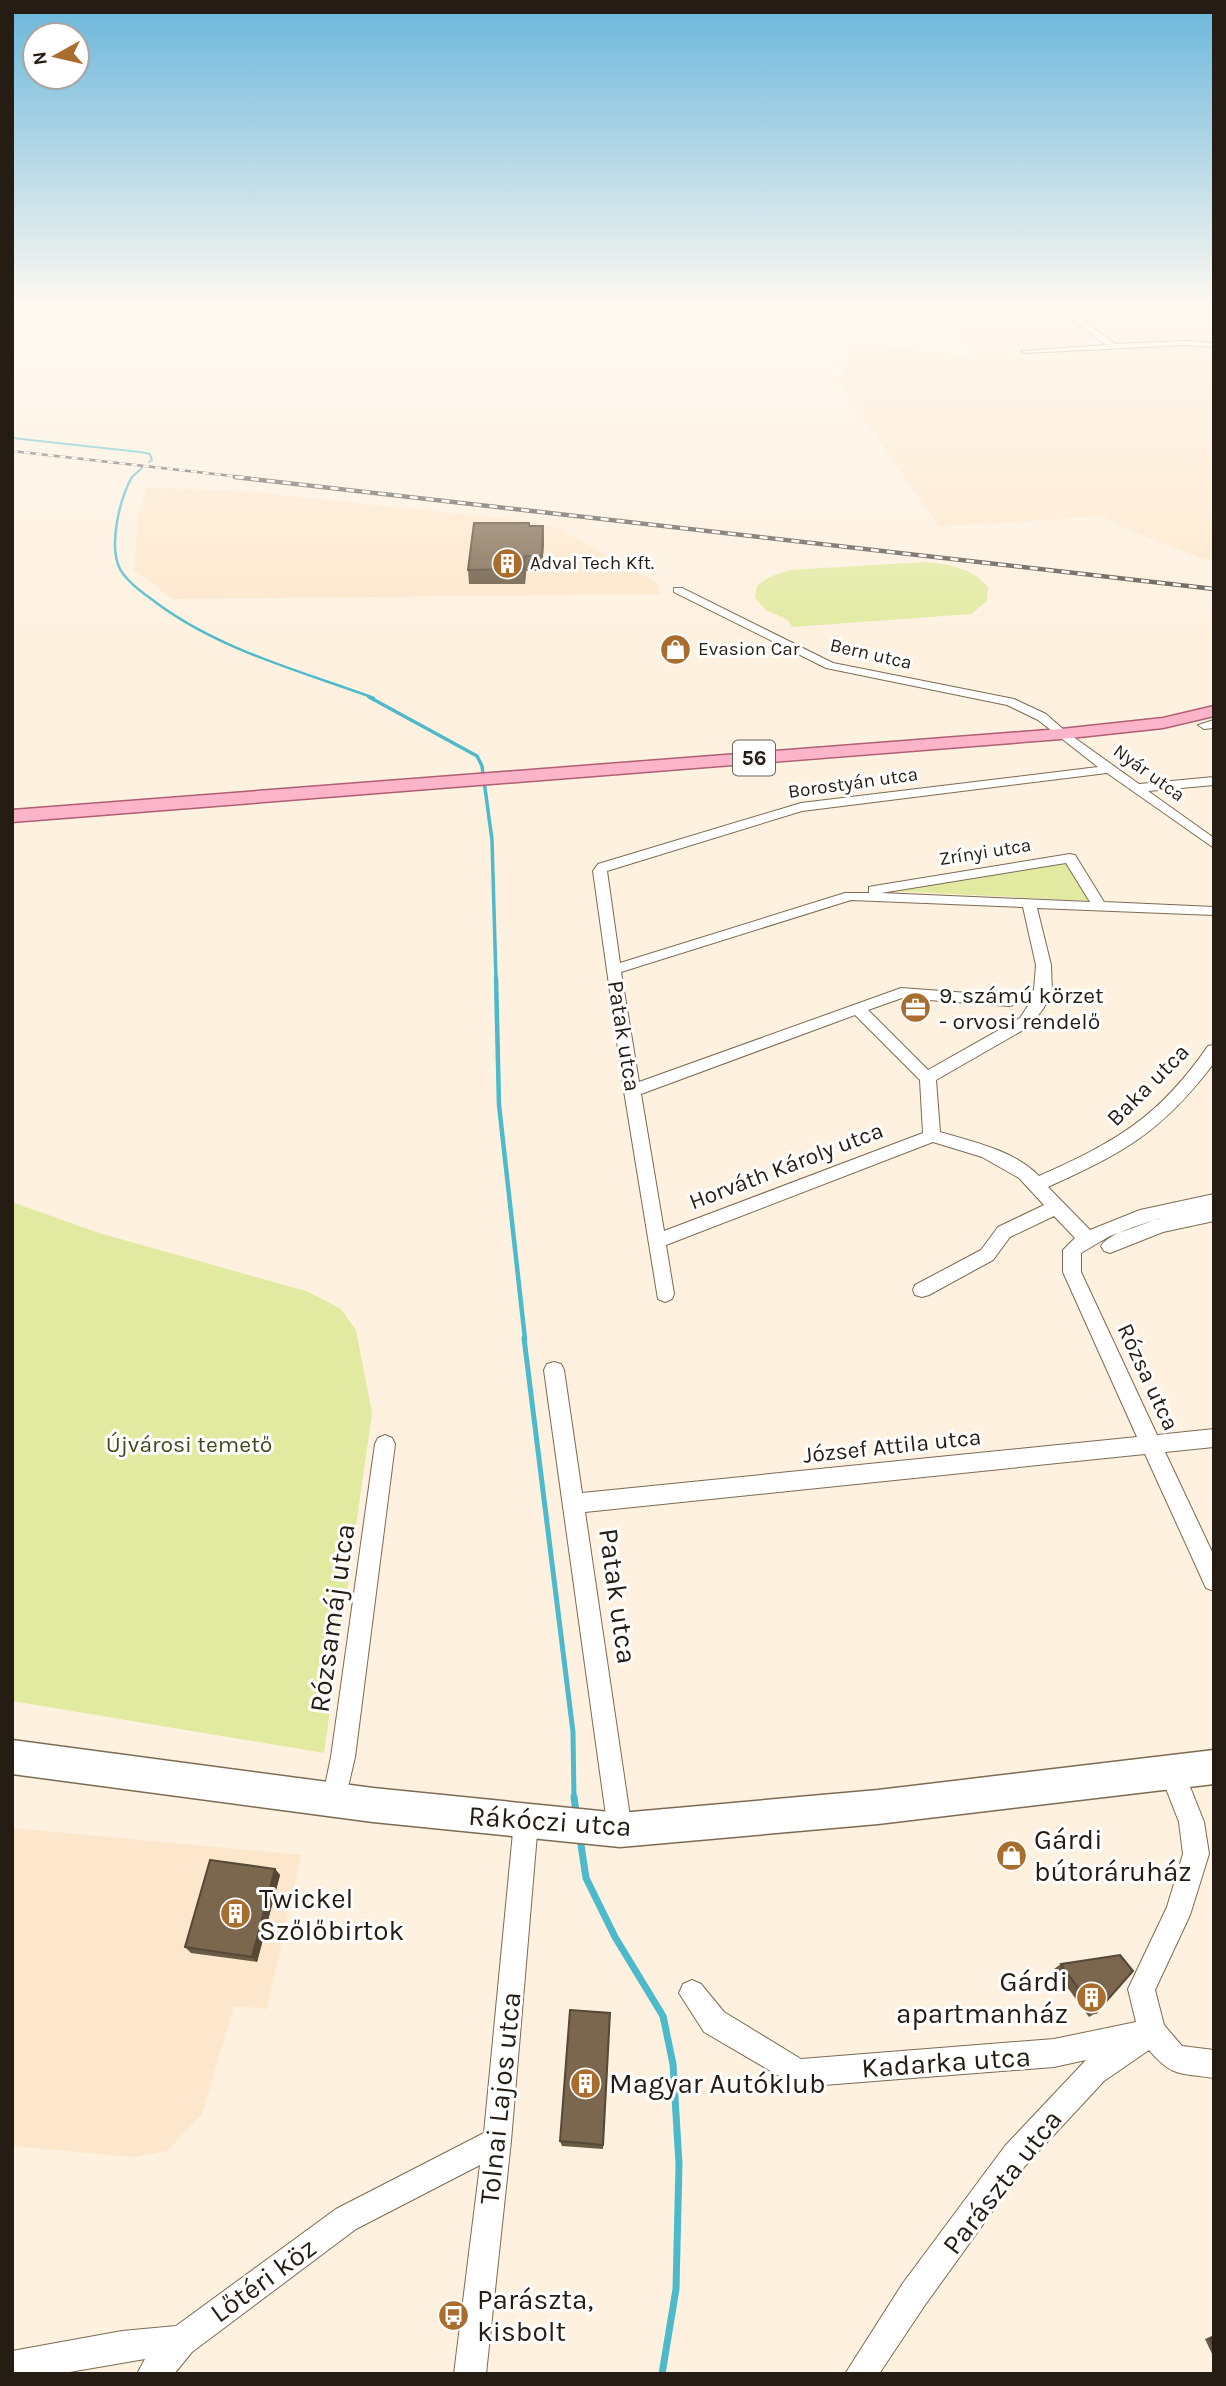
<svg xmlns="http://www.w3.org/2000/svg" width="1226" height="2386" viewBox="0 0 1226 2386" font-family="Karla,sans-serif">
<style>
.built{fill:#fde7cc}
.green{fill:#e2eaa1}
.lines{fill:none;stroke-linecap:round;stroke-linejoin:round}
.stream-far5{stroke:#4cbacb;stroke-width:2}
.stream-far4{stroke:#4cbacb;stroke-width:2.5}
.stream-far3{stroke:#4cbacb;stroke-width:3.5}
.stream-far2{stroke:#4cbacb;stroke-width:4.5}
.stream-far1{stroke:#4cbacb;stroke-width:5}
.stream{stroke:#4cbacb;stroke-width:7}
.street-casing{stroke:#7e6a51;stroke-width:2}
.secondary-casing{stroke:#7e6a51;stroke-width:3}
.primary-casing{stroke:#af5f73;stroke-width:3}
.street{fill:#fff;fill-rule:evenodd}
.secondary{fill:#fff;fill-rule:evenodd}
.primary{fill:#fcb4ca;fill-rule:evenodd}
.rail-far1-casing{stroke:#5b5146;stroke-width:2.5}
.rail-casing{stroke:#5b5146;stroke-width:4.5}
.rail-far1{stroke:#fff;stroke-width:2;stroke-dasharray:6;stroke-linecap:butt}
.rail{stroke:#fff;stroke-width:2.5;stroke-dasharray:8;stroke-linecap:butt}
.wall{fill:#6a5943}
.shaded-wall{fill:#564837}
.building{fill:#7b674e;stroke:#564837;stroke-width:2}
.labels{text-anchor:middle;dominant-baseline:central;stroke-width:6;stroke-linejoin:round;paint-order:stroke}
.far-poi-label{font-size:19px;fill:#251d13;stroke:#fff;text-anchor:start}
.far-street-label{font-size:19px;fill:#251d13;stroke:#fff}
.shield{fill:#fff;stroke:#66615a;stroke-width:2}
.shield-label{font-size:21px;font-weight:bold;fill:#251d13}
.poi-label{font-size:23px;fill:#251d13;stroke:#fff;text-anchor:start}
.street-label{font-size:23px;fill:#251d13;stroke:#fff}
.park-label{font-size:23px;fill:#44481e;stroke:#fff}
.near-street-label{font-size:28px;fill:#251d13;stroke:#fff}
.near-poi-label{font-size:28px;fill:#251d13;stroke:#fff;text-anchor:start}
</style>
<rect width="100%" height="100%" fill="#fef1e0"/>
<path class="built" d="M884 305H1214V340L1210 342H1214V560L1200 558 1127 529 1103 516 939 527 839 382 852 343 973 356 957 334 874 309Z
M146 488 233 490 518 520 557 528 659 584 657 590 662 594 174 599 134 571 138 520Z
M12 1828 301 1855 267 2009 234 2006 202 2114 167 2151 132 2157 12 2146Z"/>
<path class="green" d="M925 562C947 564 973 568 988 587L987 601 971 614 792 627 788 620 766 610 755 598 757 586 769 577 790 570Z
M1069 863 1092 901 890 891 892 889Z
M12 1202 99 1233 306 1291 341 1309 356 1330 372 1413 324 1753 12 1701Z"/>
<g class="lines">
<path class="stream-far5" d="M12 438 140 452 150 454 152 460 149 462
M131 478 142 468"/>
<path class="stream-far4" d="M132 477C120 498 108 546 120 569 126 580 140 591 150 598 215 649 298 670 374 698"/>
<path class="stream-far3" d="M369 697 477 756 482 766 492 840 496 980"/>
<path class="stream-far2" d="M496 978 499 1105 525 1339"/>
<path class="stream-far1" d="M524 1338 573 1732 574 1799"/>
<path class="stream" d="M574 1797 576 1812
M580 1838 586 1878 615 1937 663 2016 673 2064 679 2164 676 2289 662 2374"/>
<defs>
<path id="street" d="M1140 305 1071 311 1115 344 1185 341 1214 343V347L1185 345 1025 353 1021 351 1106 345 1060 310V306Z
M674 588H682L833 663 1014 699 1046 714 1065 731 1139 784 1214 777V785L1148 791 1214 838V848L1107 773 802 811 607 871 620 963 845 893H869V887L874 886 1070 854 1075 855 1104 902 1214 907V915L1037 908 1051 965 1052 993 1043 1009 1030 1026 936 1080 940 1132C973 1142 1014 1150 1039 1176 1116 1142 1159 1117 1208 1046L1214 1045V1062L1211 1067C1160 1133 1123 1153 1048 1187L1090 1230 1140 1210 1214 1194V1221L1163 1232 1110 1253 1104 1251 1101 1246C1108 1233 1148 1222 1163 1218L1158 1219 1110 1236 1081 1253V1272L1157 1435 1214 1429V1447L1165 1452 1214 1556V1591L1206 1588 1145 1454 585 1512 632 1830 629 1839 620 1842 611 1839 608 1830 544 1370 547 1364 554 1362 561 1364 564 1370 582 1493 1137 1437 1063 1272V1250L1075 1238 1054 1216 1010 1237 993 1260 929 1295 922 1297 915 1295 913 1290 915 1285 981 1250 998 1227 1044 1205 1019 1178 982 1157 933 1142 666 1245 674 1294 672 1299 665 1302 658 1299 624 1091 593 871 598 864 801 803 1098 767 1038 720 1007 705 826 668 674 592ZM1066 863 1090 902 881 893ZM851 900 1023 907 1036 965 1034 990 1009 996 901 988 639 1082 621 972ZM902 998 1009 1006 1031 1001 1020 1018 928 1070 868 1010ZM855 1015 920 1080 923 1133 664 1231 641 1094Z
M1214 720V728L1204 729 1198 725Z
M385 1435 392 1438 395 1444 355 1757 343 1809 334 1812 325 1809 322 1800 331 1757 375 1444 378 1438Z
M1172 1761 1181 1764 1204 1822 1209 1854 1190 1915 1155 1990 1164 2025 1182 2046 1214 2050V2078C1180 2073 1172 2077 1149 2050L1104 2081 1025 2166 925 2305 879 2374H845L903 2283 1005 2146 1086 2060 1054 2067 798 2087 704 2032 679 1993 683 1984 692 1980 701 1984 724 2012 801 2059 1054 2039 1136 2022 1128 1989 1167 1907 1183 1854 1179 1822 1160 1773 1163 1764Z
M526 1810 535 1813 538 1822 511 2141 486 2374H454L480 2165 356 2229 192 2352 174 2374H137L145 2359 58 2374H12V2351L122 2331 176 2326 336 2209 484 2133 514 1822 517 1813Z"/>
<path id="secondary" d="M12 1740 373 1788 620 1813 878 1790 1214 1750V1784L878 1824 620 1847 373 1822 12 1774Z"/>
<path id="primary" d="M1214 706V716L1163 728 1061 739 12 822V810L1061 729 1163 718Z"/>
</defs>
<use href="#street" class="street-casing"/>
<use href="#secondary" class="secondary-casing"/>
<use href="#primary" class="primary-casing"/>
<use href="#street" class="street"/>
<use href="#secondary" class="secondary"/>
<use href="#primary" class="primary"/>
<defs>
<path id="rail-far1" d="M12 451 250 478"/>
<path id="rail" d="M235 477 1214 589"/>
</defs>
<use href="#rail-far1" class="rail-far1-casing"/>
<use href="#rail" class="rail-casing"/>
<use href="#rail-far1" class="rail-far1"/>
<use href="#rail" class="rail"/>
</g>
<path class="wall" d="M529 526H543L544 541 542 571H526L525 584H469L468 570Z
M275 1869 280 1875 257 1962 191 1953 185 1947Z
M1061 1964 1096 2013 1089 2017 1054 1969Z
M610 2013 603 2149 562 2146 560 2141Z
M1214 2335V2358L1205 2339Z"/>
<path class="shaded-wall" d="M543 526 544 541 542 571V556Z
M525 556 526 571 525 584 524 569Z
M275 1869 280 1875 257 1962 252 1957Z"/>
<path class="building" d="M474 523H529V526H543L542 556H525L524 569 468 570Z
M210 1860 275 1869 252 1957 185 1947Z
M1120 1955 1133 1971 1096 2013 1061 1964Z
M570 2010 610 2013 603 2145 560 2141Z
M1214 2337V2347L1210 2339Z"/>
<linearGradient id="sky" x2="0" y2="1"><stop stop-color="#69b6dc"/><stop offset="0.48" stop-color="#fff9f1"/><stop offset="1" stop-color="#fff9f1" stop-opacity="0"/></linearGradient>
<rect width="1226" height="639" fill="url(#sky)"/>
<defs>
<symbol id="building-disc" viewBox="-11 -11 22 22"><circle r="9.5" fill="#a96d30" stroke="#fff"/><path d="M-4-6H4V6H1V3H-1V6H-4ZM-2.5-4.3h1.7v1.8h-1.7ZM.8-4.3h1.7v1.8H.8ZM-2.5-1h1.7V.8h-1.7ZM.8-1h1.7V.8H.8Z" fill="#fff"/></symbol>
<symbol id="shop-disc" viewBox="-11 -11 22 22"><circle r="9.5" fill="#a96d30" stroke="#fff"/><path d="M-5-2.5h2.3a2.7 3.5 0 0 1 5.4 0H5L5.5 6h-11ZM-1.5-2.5h3a1.5 2.3 0 0 0-3 0Z" fill="#fff"/></symbol>
<symbol id="office-disc" viewBox="-11 -11 22 22"><circle r="9.5" fill="#a96d30" stroke="#fff"/><path d="M-6-3h4V-5.5h4V-3h4V5H-6ZM-1-4.5V-3h2v-1.5ZM-6 0V1H6V0Z" fill="#fff"/></symbol>
<symbol id="bus-disc" viewBox="-11 -11 22 22"><circle r="9.5" fill="#a96d30" stroke="#fff"/><path d="M-5-6H5V4H4V6H2V4H-2V6H-4V4H-5ZM-3.5-4V0h7V-4ZM-3.5 1.2v1.5H-2V1.2ZM2 1.2v1.5H3.5V1.2Z" fill="#fff"/></symbol>
</defs>
<g fill-rule="evenodd">
<use href="#building-disc" x="490" y="546" width="35" height="35"/>
<use href="#shop-disc" x="658" y="632" width="35" height="35"/>
<use href="#office-disc" x="898" y="990" width="35" height="35"/>
<use href="#shop-disc" x="994" y="1838" width="35" height="35"/>
<use href="#building-disc" x="218" y="1896" width="35" height="35"/>
<use href="#building-disc" x="1074" y="1980" width="35" height="35"/>
<use href="#building-disc" x="568" y="2066" width="35" height="35"/>
<use href="#bus-disc" x="436" y="2298" width="35" height="35"/>
</g>
<g class="labels">
<g class="far-poi-label">
<text x="530" y="563">Adval Tech Kft.</text>
<text x="698" y="649">Evasion Car</text>
</g>
<g class="far-street-label">
<text transform="translate(871 654) rotate(13)">Bern utca</text>
<text transform="translate(1149 773) rotate(36)">Nyár utca</text>
<text transform="translate(853 783) rotate(-8)">Borostyán utca</text>
<text transform="translate(985 852) rotate(-9)">Zrínyi utca</text>
</g>
<rect class="shield" x="733" y="740.5" width="42" height="35" rx="5"/>
<g class="shield-label">
<text x="754" y="758">56</text>
</g>
<g class="poi-label">
<text x="939" y="995">9. számú körzet<tspan x="939" dy="26">- orvosi rendelő</tspan></text>
</g>
<g class="street-label">
<text transform="translate(624 1036) rotate(81)">Patak utca</text>
<text transform="translate(1148 1085) rotate(-45)">Baka utca</text>
<text transform="translate(786 1166) rotate(-21)">Horváth Károly utca</text>
<text transform="translate(1148 1377) rotate(65)">Rózsa utca</text>
<text transform="translate(892 1446) rotate(-6)">József Attila utca</text>
</g>
<g class="park-label">
<text x="189" y="1444">Újvárosi temető</text>
</g>
<g class="near-street-label">
<text transform="translate(618 1596) rotate(82)">Patak utca</text>
<text transform="translate(332 1618) rotate(-82)">Rózsamáj utca</text>
<text transform="translate(550 1821) rotate(4)">Rákóczi utca</text>
<text transform="translate(946 2062) rotate(-4)">Kadarka utca</text>
<text transform="translate(500 2098) rotate(-84)">Tolnai Lajos utca</text>
<text transform="translate(1002 2182) rotate(-52)">Parászta utca</text>
<text transform="translate(263 2280) rotate(-36)">Lőtéri köz</text>
</g>
<g class="near-poi-label">
<text x="1034" y="1839">Gárdi<tspan x="1034" dy="32">bútoráruház</tspan></text>
<text x="259" y="1898">Twickel<tspan x="259" dy="32">Szőlőbirtok</tspan></text>
<text x="1068" y="1981" text-anchor="end">Gárdi<tspan x="1068" dy="32">apartmanház</tspan></text>
<text x="609" y="2083">Magyar Autóklub</text>
<text x="477" y="2299">Parászta,<tspan x="477" dy="32">kisbolt</tspan></text>
</g>
</g>
<rect width="1226" height="2386" fill="none" stroke="#251d13" stroke-width="28"/>
<g transform="translate(56 56) rotate(262)"><circle r="33" fill="#ffffff" stroke="#a8a5a1" stroke-width="2"/>
<path d="M0-5L12 26L0 18L-12 26Z" fill="#a96d30"/>
<text y="-10" font-size="19" font-weight="bold" text-anchor="middle" fill="#251d13">N</text>
</g>
</svg>
